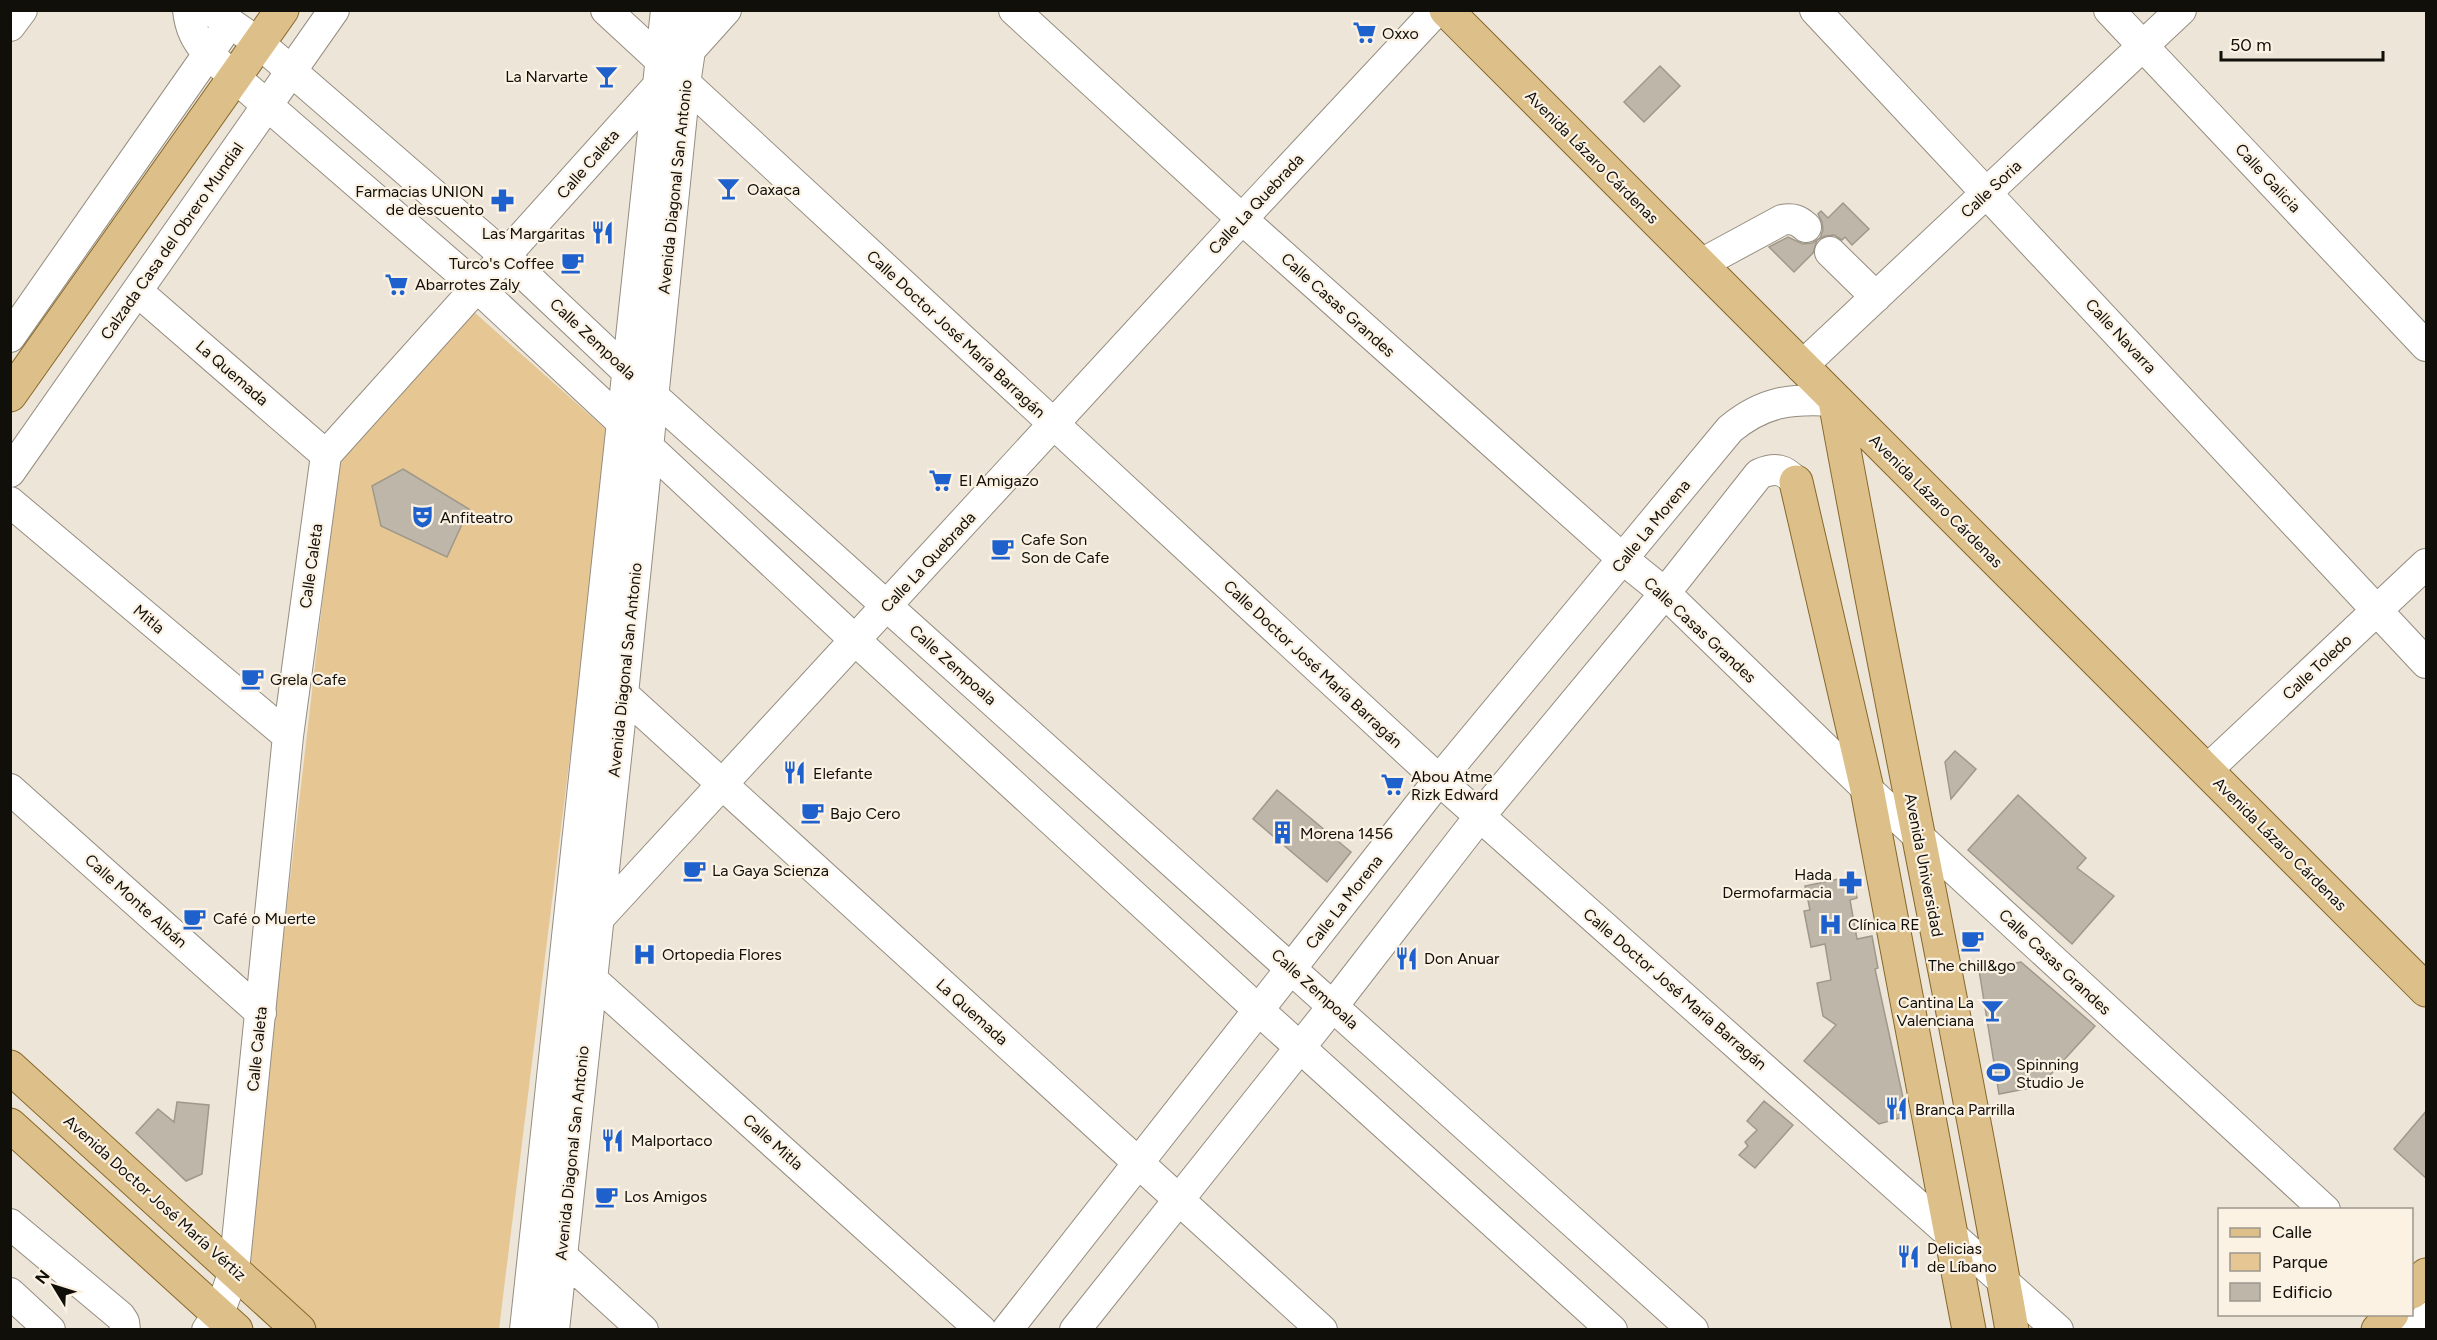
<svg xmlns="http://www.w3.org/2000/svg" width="2437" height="1340" viewBox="0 0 2437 1340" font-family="Figtree,sans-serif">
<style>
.green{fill:#e6c794}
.building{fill:#beb6a8;stroke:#a0988b;stroke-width:1.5}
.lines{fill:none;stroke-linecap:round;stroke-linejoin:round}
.minor-casing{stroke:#958d80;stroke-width:32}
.major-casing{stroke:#87672a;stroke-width:35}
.minor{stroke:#fff;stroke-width:30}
.major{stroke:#ddc089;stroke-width:33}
.labels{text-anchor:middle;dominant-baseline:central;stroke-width:4.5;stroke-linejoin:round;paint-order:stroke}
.poi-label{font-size:16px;fill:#110f0a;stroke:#fbf2e4;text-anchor:start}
.street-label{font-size:16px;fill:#110f0a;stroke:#fbf2e4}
</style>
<rect width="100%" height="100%" fill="#ede5d7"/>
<path class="green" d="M473 311 610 433 499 1329H317L245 1267 339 459Z"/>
<path class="building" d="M1660 66 1680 86 1644 122 1624 102Z
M1843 203 1869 229 1852 245 1845 237 1842 240 1834 235 1825 236 1817 240 1813 253 1794 272 1769 247 1788 237 1803 244 1812 243 1820 238 1823 230 1822 222 1818 214 1821 211 1828 218Z
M403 469 469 509 447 557 381 526 372 486Z
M1955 751 1976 769 1951 799 1945 762Z
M1277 790 1351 852 1327 882 1253 819Z
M2018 795 2086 858 2077 868 2114 896 2072 944 1968 850Z
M1853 876 1857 898 1850 900 1857 939 1872 936 1878 968 1875 969 1907 1116 1879 1124 1804 1061 1836 1025 1823 1016 1817 983 1831 980 1825 944 1811 947 1804 911 1810 910 1805 886Z
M2021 962 2095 1026 2040 1086 1999 1094 1979 970Z
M1764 1101 1793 1125 1755 1168 1739 1155 1748 1146 1745 1142 1757 1130 1747 1121Z
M177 1102 209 1105 202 1174 186 1181 136 1133 158 1109 174 1122Z
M2427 1110V1179L2394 1149Z"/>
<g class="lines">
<defs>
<path id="minor" d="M188 10C190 29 196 40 208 54L478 288 855 640 1253 1005 1612 1330
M206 10 217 14 259 43 506 257 653 396 1693 1330
M606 10 1439 780 2058 1330
M1014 10 1242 219 1624 560 1665 593 1867 789 2325 1210
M1815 10 2426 663
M2109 10 2426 346
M10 26 22 10
M1830 252 1876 297
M1699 265 1782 220C1793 218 1798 220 1806 227
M137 291 326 455
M10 337 220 37
M1801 367 2181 10
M10 472 334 10
M10 502 288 736
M623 694 1322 1330
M2206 771 2426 564
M10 789 261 1013
M10 1224 120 1316 124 1322 125 1330
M562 1256 643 1330
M10 1293 50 1330
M207 1330 219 1314 234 1271 288 736 326 455 726 10
M525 1330 666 10
M554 1330 623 694 685 84 696 10
M981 1330 565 955 1242 219 1437 10
M1007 1330 1439 780 1730 429C1764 401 1792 398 1835 401
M1075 1330 1333 1006 1480 816 1665 593 1759 474C1776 467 1784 469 1796 482
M2416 1330 2426 1318"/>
<path id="major" d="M1446 10 2426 990
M10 395 282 10
M1835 401C1891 711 1958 1019 2012 1330
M1796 482 1867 789 1969 1330
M10 1067 299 1330
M10 1125 236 1330
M2412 1292 2426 1275
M2378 1330 2392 1314"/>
</defs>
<use href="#minor" class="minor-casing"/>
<use href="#major" class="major-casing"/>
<use href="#minor" class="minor"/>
<use href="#major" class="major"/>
</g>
<defs>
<symbol id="supermarket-bare" viewBox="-9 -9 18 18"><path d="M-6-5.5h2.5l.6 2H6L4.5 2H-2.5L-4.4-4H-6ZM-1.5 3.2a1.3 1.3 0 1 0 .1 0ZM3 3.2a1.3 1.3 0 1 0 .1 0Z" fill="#1e61cd" stroke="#fbf2e4" stroke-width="2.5" paint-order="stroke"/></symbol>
<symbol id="bar-bare" viewBox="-9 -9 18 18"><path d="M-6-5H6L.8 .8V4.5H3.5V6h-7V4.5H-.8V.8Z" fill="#1e61cd" stroke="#fbf2e4" stroke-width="2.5" paint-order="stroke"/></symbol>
<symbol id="pharmacy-bare" viewBox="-9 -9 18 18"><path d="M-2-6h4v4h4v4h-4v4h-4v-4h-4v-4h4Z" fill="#1e61cd" stroke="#fbf2e4" stroke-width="2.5" paint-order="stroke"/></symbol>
<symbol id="restaurant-bare" viewBox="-9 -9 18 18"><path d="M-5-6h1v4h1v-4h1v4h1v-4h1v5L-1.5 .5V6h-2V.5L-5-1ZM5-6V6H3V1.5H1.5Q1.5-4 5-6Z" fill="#1e61cd" stroke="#fbf2e4" stroke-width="2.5" paint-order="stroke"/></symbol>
<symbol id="cafe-bare" viewBox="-9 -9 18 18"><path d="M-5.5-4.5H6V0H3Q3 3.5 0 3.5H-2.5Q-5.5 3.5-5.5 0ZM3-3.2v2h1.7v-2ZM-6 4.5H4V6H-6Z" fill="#1e61cd" stroke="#fbf2e4" stroke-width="2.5" paint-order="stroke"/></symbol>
<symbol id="theatre-bare" viewBox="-9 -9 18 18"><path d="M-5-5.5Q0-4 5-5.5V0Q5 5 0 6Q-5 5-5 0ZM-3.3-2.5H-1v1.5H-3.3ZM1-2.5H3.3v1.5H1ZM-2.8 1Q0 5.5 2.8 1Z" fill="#1e61cd" stroke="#fbf2e4" stroke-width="2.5" paint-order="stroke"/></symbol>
<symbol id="building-bare" viewBox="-9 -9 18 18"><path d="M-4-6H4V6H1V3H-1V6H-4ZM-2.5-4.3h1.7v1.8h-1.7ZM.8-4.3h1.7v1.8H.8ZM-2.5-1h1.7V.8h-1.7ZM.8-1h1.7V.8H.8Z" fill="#1e61cd" stroke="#fbf2e4" stroke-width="2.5" paint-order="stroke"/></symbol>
<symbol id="hospital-bare" viewBox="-9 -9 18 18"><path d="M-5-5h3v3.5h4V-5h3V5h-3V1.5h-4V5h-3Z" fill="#1e61cd" stroke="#fbf2e4" stroke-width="2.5" paint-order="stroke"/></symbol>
<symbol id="stadium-bare" viewBox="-9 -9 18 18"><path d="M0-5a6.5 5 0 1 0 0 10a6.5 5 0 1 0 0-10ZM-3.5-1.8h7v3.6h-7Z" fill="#1e61cd" stroke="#fbf2e4" stroke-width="2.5" paint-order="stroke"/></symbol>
</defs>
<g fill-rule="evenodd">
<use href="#supermarket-bare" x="1348" y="16" width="33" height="33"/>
<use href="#bar-bare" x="590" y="60" width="33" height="33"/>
<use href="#bar-bare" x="712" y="172" width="33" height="33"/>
<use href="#pharmacy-bare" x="486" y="184" width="33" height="33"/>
<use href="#restaurant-bare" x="586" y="216" width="33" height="33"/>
<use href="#cafe-bare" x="556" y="246" width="33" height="33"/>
<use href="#supermarket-bare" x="380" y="268" width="33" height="33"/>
<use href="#supermarket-bare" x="924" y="464" width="33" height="33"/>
<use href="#theatre-bare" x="406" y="500" width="33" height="33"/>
<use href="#cafe-bare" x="986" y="532" width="33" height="33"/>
<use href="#cafe-bare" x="236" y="662" width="33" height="33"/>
<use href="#restaurant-bare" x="778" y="756" width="33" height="33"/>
<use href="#supermarket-bare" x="1376" y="768" width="33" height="33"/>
<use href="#cafe-bare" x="796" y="796" width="33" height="33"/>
<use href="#building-bare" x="1266" y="816" width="33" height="33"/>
<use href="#cafe-bare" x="678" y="854" width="33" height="33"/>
<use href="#pharmacy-bare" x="1834" y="866" width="33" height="33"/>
<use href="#cafe-bare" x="178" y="902" width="33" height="33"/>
<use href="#hospital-bare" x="1814" y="908" width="33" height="33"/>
<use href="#cafe-bare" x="1956" y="924" width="33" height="33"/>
<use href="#hospital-bare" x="628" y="938" width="33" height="33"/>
<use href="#restaurant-bare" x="1390" y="942" width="33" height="33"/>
<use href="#bar-bare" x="1976" y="994" width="33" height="33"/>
<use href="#stadium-bare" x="1982" y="1056" width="33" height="33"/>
<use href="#restaurant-bare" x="1880" y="1092" width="33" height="33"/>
<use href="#restaurant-bare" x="596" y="1124" width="33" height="33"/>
<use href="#cafe-bare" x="590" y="1180" width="33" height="33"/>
<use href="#restaurant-bare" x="1892" y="1240" width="33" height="33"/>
</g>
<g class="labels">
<g class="poi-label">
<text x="1382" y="33">Oxxo</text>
<text x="588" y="76" text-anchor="end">La Narvarte</text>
<text x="747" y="189">Oaxaca</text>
<text x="484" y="191" text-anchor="end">Farmacias UNION<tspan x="484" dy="18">de descuento</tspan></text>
<text x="585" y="233" text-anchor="end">Las Margaritas</text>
<text x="554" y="263" text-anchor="end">Turco's Coffee</text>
<text x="415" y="284">Abarrotes Zaly</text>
<text x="959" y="480">El Amigazo</text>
<text x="440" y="517">Anfiteatro</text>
<text x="1021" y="539">Cafe Son<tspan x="1021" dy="18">Son de Cafe</tspan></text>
<text x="270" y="679">Grela Cafe</text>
<text x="813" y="773">Elefante</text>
<text x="1411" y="776">Abou Atme<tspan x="1411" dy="18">Rizk Edward</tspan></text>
<text x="830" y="813">Bajo Cero</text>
<text x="1300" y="833">Morena 1456</text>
<text x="712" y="870">La Gaya Scienza</text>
<text x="1832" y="874" text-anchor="end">Hada<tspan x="1832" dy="18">Dermofarmacia</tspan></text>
<text x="213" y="918">Café o Muerte</text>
<text x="1848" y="924">Clínica RE</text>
<text x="662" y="954">Ortopedia Flores</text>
<text x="1424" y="958">Don Anuar</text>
<text x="1972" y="965" text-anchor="middle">The chill&amp;go</text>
<text x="1974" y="1002" text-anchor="end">Cantina La<tspan x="1974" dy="18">Valenciana</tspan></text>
<text x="2016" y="1064">Spinning<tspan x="2016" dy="18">Studio Je</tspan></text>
<text x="1915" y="1109">Branca Parrilla</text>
<text x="631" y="1140">Malportaco</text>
<text x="624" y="1196">Los Amigos</text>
<text x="1927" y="1248">Delicias<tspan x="1927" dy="18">de Líbano</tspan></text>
</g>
<g class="street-label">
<text transform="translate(1592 157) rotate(45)">Avenida Lázaro Cárdenas</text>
<text transform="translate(588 164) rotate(-49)">Calle Caleta</text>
<text transform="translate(2268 178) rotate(47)">Calle Galicia</text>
<text transform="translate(675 187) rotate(-84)">Avenida Diagonal San Antonio</text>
<text transform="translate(1991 189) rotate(-43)">Calle Soria</text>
<text transform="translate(1256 204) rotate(-47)">Calle La Quebrada</text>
<text transform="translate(172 241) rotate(-55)">Calzada Casa del Obrero Mundial</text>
<text transform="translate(1338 305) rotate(42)">Calle Casas Grandes</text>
<text transform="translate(956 334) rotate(43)">Calle Doctor José María Barragán</text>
<text transform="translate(2121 336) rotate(47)">Calle Navarra</text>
<text transform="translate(593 339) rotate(43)">Calle Zempoala</text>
<text transform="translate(232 373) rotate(41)">La Quemada</text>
<text transform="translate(1936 501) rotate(45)">Avenida Lázaro Cárdenas</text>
<text transform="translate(1651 526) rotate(-51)">Calle La Morena</text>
<text transform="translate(928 562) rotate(-47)">Calle La Quebrada</text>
<text transform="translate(311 566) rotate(-82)">Calle Caleta</text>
<text transform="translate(149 619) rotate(40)">Mitla</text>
<text transform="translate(1700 630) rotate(43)">Calle Casas Grandes</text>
<text transform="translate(1313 664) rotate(43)">Calle Doctor José María Barragán</text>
<text transform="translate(953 665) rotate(42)">Calle Zempoala</text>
<text transform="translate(2317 667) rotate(-43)">Calle Toledo</text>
<text transform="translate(625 670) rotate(-84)">Avenida Diagonal San Antonio</text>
<text transform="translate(2280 844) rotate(45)">Avenida Lázaro Cárdenas</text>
<text transform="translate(1924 865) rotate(79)">Avenida Universidad</text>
<text transform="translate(136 901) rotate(42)">Calle Monte Albán</text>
<text transform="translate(1344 902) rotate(-52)">Calle La Morena</text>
<text transform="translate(2055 962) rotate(43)">Calle Casas Grandes</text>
<text transform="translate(1315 989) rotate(42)">Calle Zempoala</text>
<text transform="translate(1675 989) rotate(41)">Calle Doctor José María Barragán</text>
<text transform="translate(972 1012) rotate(42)">La Quemada</text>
<text transform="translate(257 1049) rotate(-84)">Calle Caleta</text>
<text transform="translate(773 1142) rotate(42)">Calle Mitla</text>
<text transform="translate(572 1153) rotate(-84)">Avenida Diagonal San Antonio</text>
<text transform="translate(155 1198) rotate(42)">Avenida Doctor José María Vértiz</text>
</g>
</g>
<rect width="2437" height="1340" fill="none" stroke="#110f0a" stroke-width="24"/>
<rect x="2218" y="1208" width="195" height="108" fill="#fbf2e4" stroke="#9d978d" stroke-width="1.5"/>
<rect x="2230" y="1228" width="30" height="9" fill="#ddc089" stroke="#9d978d" stroke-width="1.5"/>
<text x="2272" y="1238" font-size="18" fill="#110f0a">Calle</text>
<rect x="2230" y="1253" width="30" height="18" fill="#e6c794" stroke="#9d978d" stroke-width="1.5"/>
<text x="2272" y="1268" font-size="18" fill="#110f0a">Parque</text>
<rect x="2230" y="1283" width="30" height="18" fill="#beb6a8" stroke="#9d978d" stroke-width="1.5"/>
<text x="2272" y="1298" font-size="18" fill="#110f0a">Edificio</text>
<g transform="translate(54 1286) rotate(308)" stroke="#fbf2e4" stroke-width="4.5" paint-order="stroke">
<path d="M0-4.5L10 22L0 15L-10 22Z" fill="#110f0a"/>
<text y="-9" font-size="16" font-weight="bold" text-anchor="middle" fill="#110f0a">N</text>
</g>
<path d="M2221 51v9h162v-9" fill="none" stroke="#110f0a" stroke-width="3"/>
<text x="2230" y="51" font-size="18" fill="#110f0a" stroke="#fbf2e4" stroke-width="4.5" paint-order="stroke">50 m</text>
</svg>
